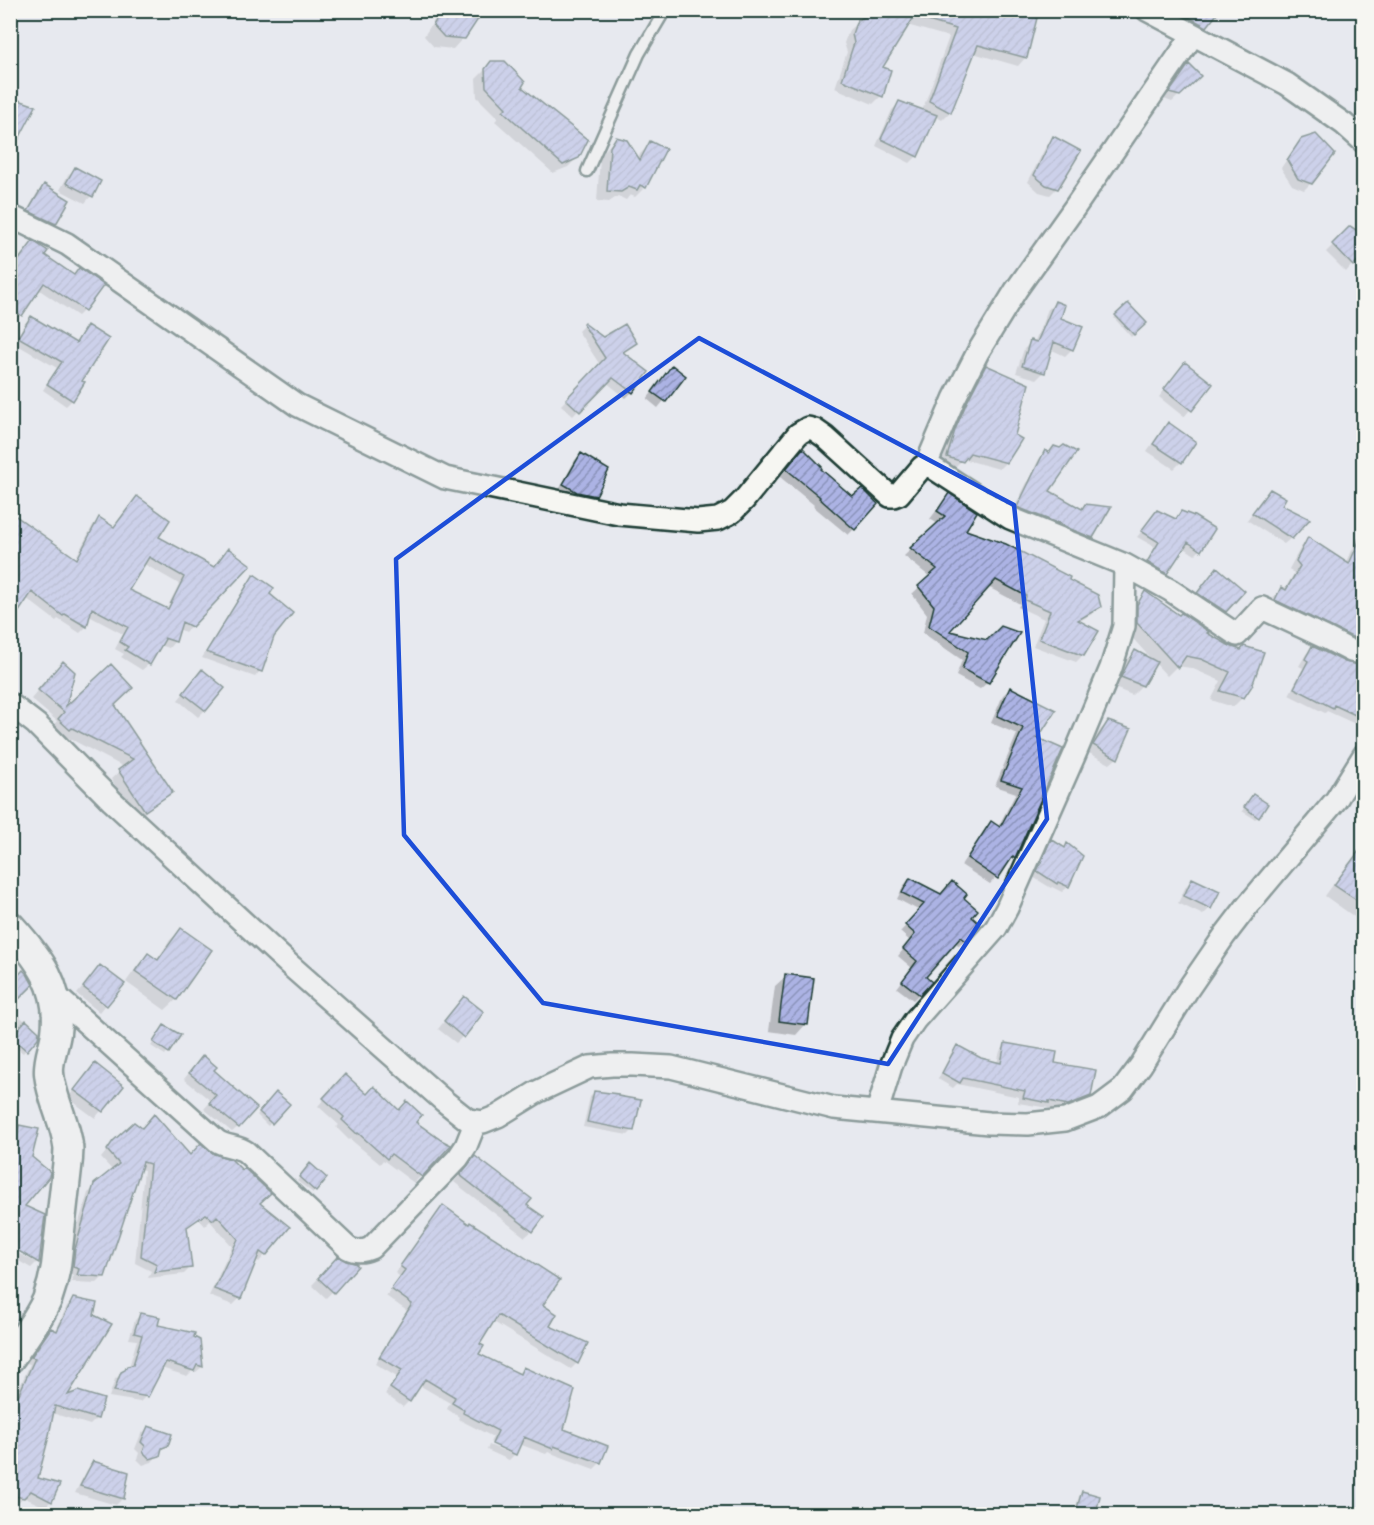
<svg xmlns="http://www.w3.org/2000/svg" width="1374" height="1525" viewBox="0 0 1374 1525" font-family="Delius,sans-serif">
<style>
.shadow{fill:#0003;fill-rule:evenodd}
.building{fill:url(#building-hatch);stroke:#1f3d34;stroke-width:1.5;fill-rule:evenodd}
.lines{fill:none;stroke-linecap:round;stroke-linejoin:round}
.lane-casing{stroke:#1f3d34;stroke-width:15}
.street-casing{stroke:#1f3d34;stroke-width:26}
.secondary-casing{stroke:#1f3d34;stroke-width:33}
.lane{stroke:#f6f6f2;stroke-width:10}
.street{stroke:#f6f6f2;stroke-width:21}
.secondary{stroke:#f6f6f2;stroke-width:28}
.marked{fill:none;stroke:#1d4ed8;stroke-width:4.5;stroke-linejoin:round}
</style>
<defs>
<pattern id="building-hatch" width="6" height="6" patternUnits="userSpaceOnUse" patternTransform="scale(1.5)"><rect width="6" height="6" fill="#acb3e4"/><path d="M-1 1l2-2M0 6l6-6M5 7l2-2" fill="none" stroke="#8b93ba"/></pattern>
</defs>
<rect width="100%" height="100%" fill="#e7e9ef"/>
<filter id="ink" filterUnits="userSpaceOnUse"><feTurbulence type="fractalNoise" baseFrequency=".0167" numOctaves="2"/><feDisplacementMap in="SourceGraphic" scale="12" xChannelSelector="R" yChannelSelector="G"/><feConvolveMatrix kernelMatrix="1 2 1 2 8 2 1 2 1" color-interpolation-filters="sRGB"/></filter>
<g filter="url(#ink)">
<path class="shadow" d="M441 10H483L463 38 453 49 434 47 424 36Z
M884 10H942L1026 57 1018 66 973 53 950 112 942 120 935 116 917 156 910 163 876 146 892 110 899 103 922 111 949 37 907 25 881 68V96L873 104 835 88 847 52 844 43 849 30 858 22 882 16Z
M1188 10 1206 27 1200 33 1179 23Z
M492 63 519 87 578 157 568 167 553 173 495 121 498 118 477 97 476 79Z
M1189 66 1199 76 1172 102 1164 99 1182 73Z
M616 138 638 159 640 154 651 143 645 187 635 197 630 195 626 200 618 196 609 202 597 201 600 158 606 149Z
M1053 138 1057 188 1050 195 1039 192 1028 182 1047 144Z
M1302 140 1311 183 1304 190 1292 185 1281 168 1295 147Z
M75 169 91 196 85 203 60 190 68 175Z
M44 186 68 201 55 223 48 230 23 218 37 193Z
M1350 228 1352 265 1346 272 1326 252Z
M43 256 84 310 78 316 38 289 21 315 15 321 10 317V266L13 263 15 264Z
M1055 303 1060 319 1072 349 1065 356 1050 349 1043 373 1037 379 1016 373 1024 349 1031 342 1034 343 1048 309Z
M1128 305 1145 323 1131 337 1114 318Z
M31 318 75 344 88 327 80 381 72 400 66 406 43 390 57 368 14 343 25 323Z
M584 325 603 339 635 343 622 353 632 392 626 398 606 382 573 416 561 405 600 365 578 331Z
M986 367 1006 462 999 469 963 459 955 467 942 463 949 438 960 412 980 373Z
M1179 371 1211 384 1184 417 1159 397Z
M666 374 684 376 658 408 647 399Z
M1168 424 1194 442 1181 462 1174 469 1147 451 1161 431Z
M1054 447 1048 491 1092 537 1085 544 1011 514 1039 459 1046 452 1048 454Z
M581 454 595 495 589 501 571 498 559 490 575 460Z
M797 457 819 469 854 529 848 535 813 506 814 505 780 477Z
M1270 491 1280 505 1291 538 1284 544 1247 520 1263 498Z
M949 495 963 531 1067 581 1099 606 1092 614 1078 622 1083 655 1076 662 1033 646 1044 619 1018 607 1020 604 988 587 948 631 987 642 988 682 980 689 956 676 962 660 923 633 927 614 912 594 930 577 904 556 938 524 930 519 942 503Z
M137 498 156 537 213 568 228 549 249 565 185 632 179 629 175 641 169 648 160 645 149 664 142 670 121 657 124 654 115 649 123 634 89 616 86 627 80 633 58 619 56 621 26 598 10 520 75 559 93 525 99 519 113 528ZM144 564 179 584 166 610 127 591Z
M1157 512 1175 520 1182 513 1200 550 1195 555 1183 547 1166 573 1161 578 1143 568 1155 547 1137 537Z
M1364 532 1353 637 1346 645 1269 607 1274 596 1282 589 1284 590 1294 574 1289 569 1301 547 1309 539 1346 564 1357 539Z
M1211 575 1225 611 1219 618 1191 600Z
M254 576 268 594 273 636 260 671 255 677 202 658 248 582Z
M1145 593 1205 634 1240 651 1243 697 1233 707 1211 700 1221 681 1191 668 1177 666 1167 676 1155 663 1142 685 1132 695 1112 687 1125 662 1135 652 1153 661 1128 633V616L1136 603Z
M1313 647 1348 665 1364 667V728L1327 711 1325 713 1289 695 1303 668 1299 666 1306 654Z
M110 666 114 705 171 792 164 799 137 818 111 779 124 767 63 735 61 737 51 728 57 721 31 699 55 671 73 672 63 711Z
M196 678 205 710 198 717 178 700Z
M1010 689 1035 738 1014 857 990 884 961 865 985 829 992 823 998 827 1016 793 995 786 1017 734 991 723 1003 695Z
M1108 723 1117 758 1110 764 1087 752 1101 729Z
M1250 799 1258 817 1255 819 1242 811Z
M1052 841 1063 849 1067 845 1082 857 1068 887 1062 892 1052 887 1051 888 1033 877 1046 846Z
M1358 853 1364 857 1363 923 1325 896 1348 864Z
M910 879 940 895 970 917 965 940 959 946 955 942 924 977 919 994 913 1000 897 988 912 968 898 956 910 941 900 932 920 911 897 899 904 885Z
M1192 880 1210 908 1203 915 1178 903 1186 886Z
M181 930 210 950 176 1000 165 1010 126 982 138 965 148 955 156 961 170 940Z
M94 974 122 984 99 1012 77 994Z
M786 976 806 1024 796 1035 769 1031 775 986Z
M458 1004 462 1037 456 1043 438 1029Z
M10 1008 38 1032 37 1038 23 1053 10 1042Z
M162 1029 178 1036 165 1055 151 1046Z
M1006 1045 1053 1064 1090 1096 1084 1102 1061 1110 1018 1103 1019 1097 957 1084 953 1088 938 1079 951 1053 957 1047 981 1060 997 1063 1000 1051Z
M197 1063 212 1070 238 1127 232 1132 204 1109 211 1101 184 1079Z
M88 1072 122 1086 95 1118 68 1098Z
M339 1082 399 1112 449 1146 414 1183 383 1160 380 1164 350 1139 349 1140 336 1127 339 1125 318 1106Z
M594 1093 633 1130 628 1135 583 1127 590 1097Z
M276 1094 288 1104 268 1126 257 1115Z
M10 1125 37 1131 23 1207 44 1216 37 1262 31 1268 10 1256V1249L35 1262V1259L12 1246 10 1248Z
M114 1142 189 1157 259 1203 288 1227 265 1255 259 1262 255 1260 240 1298 233 1305 209 1296 232 1246 210 1221 205 1226 199 1219 186 1229 190 1268 184 1274 148 1278 151 1271 135 1263 144 1170 139 1169 104 1276 97 1283 72 1282 73 1275 67 1273 68 1257 88 1193 113 1171 101 1158Z
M475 1158 525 1206 532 1231 525 1237 454 1182Z
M307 1168 315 1191 313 1193 297 1181Z
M438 1213 541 1306 548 1326 577 1363 571 1369 492 1321 478 1344 477 1355 517 1374 523 1369 562 1430 600 1463 594 1469 548 1452 546 1454 519 1444 515 1454V1452L490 1442 493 1437 458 1419 459 1417 447 1409 450 1403 419 1385 409 1401 403 1407 385 1394 397 1377 375 1364 407 1311 386 1296 401 1277 395 1273Z
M338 1258 356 1267 326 1298 312 1285Z
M74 1300 93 1316 64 1399 102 1400 96 1419 90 1425 52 1413 36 1479 51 1501 45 1507 23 1497 17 1504 10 1502V1408L30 1364 26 1363 45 1336 51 1330 55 1332 67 1306Z
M141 1314 156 1326 199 1341 202 1367 196 1372 192 1371 187 1376 161 1368 146 1396 140 1402 109 1397 115 1379 129 1367 137 1340 129 1339 135 1320Z
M148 1428 166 1445 152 1462 143 1465 137 1459 139 1453 135 1449 141 1434Z
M489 1445 514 1455 509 1460 487 1450Z
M93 1463 123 1498 116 1505 75 1493 87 1470Z
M1082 1493 1098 1497 1094 1513 1093 1514 1075 1511 1079 1496Z"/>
<path class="building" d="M443 10H484L465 39 444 37 433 25Z
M889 10H1039L1027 58 978 45 951 113 929 101 956 29 914 17 883 67 891 70 883 97 842 80 854 43 852 34 857 20 874 13 888 16Z
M1188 10H1220L1207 27 1185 15Z
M491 61H505L525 82 522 87 588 140 579 158 563 165 503 111 506 108 486 87 485 69Z
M1189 64 1201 76 1180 96 1169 93Z
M10 97 36 106 10 156Z
M899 101 937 115 918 157 881 139Z
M1316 134 1335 154 1312 184 1298 179 1287 160 1301 139Z
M1053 136 1081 151 1058 189 1046 185 1034 175Z
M616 137 627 140 640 160 650 141 666 149 646 188 640 185 637 190 629 187 621 192 607 191 610 147Z
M75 167 101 181 93 197 66 183Z
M44 184 70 200 56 224 28 211Z
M1350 226 1364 235V254L1353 266 1332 244Z
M33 241 48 251 45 255 74 275 79 268 104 285 85 311 44 283 22 316 10 308V271Z
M1055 301 1065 305 1061 318 1083 327 1073 350 1054 342 1045 373 1022 366 1030 340 1037 342Z
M1128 303 1147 323 1134 335 1115 315Z
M31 316 76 343 87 325 109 339 82 381 85 382 73 401 47 384 62 362 18 337Z
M584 323 603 337 625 324 637 343 623 352 649 372 633 393 613 378 580 412 566 399 605 358 583 324Z
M1185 362 1213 384 1192 411 1164 389Z
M672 365 686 376 666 402 652 392Z
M986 365 1029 384 1015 435 1022 439 1007 463 970 453 963 462 947 457 955 430 966 404Z
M1168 422 1196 442 1182 463 1153 444Z
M1064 445 1077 452 1050 491 1082 509 1085 504 1111 507 1093 538 1068 528 1058 522 1057 523 1017 507 1045 450 1049 453 1054 446 1060 448Z
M803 448 822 467 821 469 852 496 862 488 878 504 855 530 819 498 820 497 786 469Z
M581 453 609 470 596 496 577 492 563 484Z
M1270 489 1286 498 1282 505 1310 519 1292 539 1252 513Z
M949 493 977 512 966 530 1006 544 1070 577 1069 580 1098 595 1101 607 1078 620 1099 631 1084 656 1039 639 1050 611 1025 600 1026 596 996 580 950 631 987 640 1001 626 1020 633 989 683 962 669 968 652 929 626 934 606 918 586 937 569 910 548 945 516 937 511Z
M137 496 170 520 159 537 214 567 228 548 251 565 192 627 182 622 176 642 164 638 165 639 150 665 125 650 128 647 120 642 128 627 92 608 87 627 65 614 63 616 32 592 10 625V512L77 559 99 517 114 527ZM149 557 184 577 168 609 129 590Z
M1157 510 1176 519 1181 511 1194 516 1215 529 1201 551 1188 542 1167 574 1147 562 1159 542 1141 531Z
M1364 530V625L1354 638 1275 600 1281 587 1286 590 1300 566 1296 561 1308 537 1349 564Z
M1217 567 1245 591 1226 612 1197 593Z
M254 574 274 588 270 594 293 613 274 637 262 672 206 652Z
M1145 591 1179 615 1181 613 1209 632 1207 633 1230 646 1241 650 1244 646 1264 652 1252 686 1244 698 1220 691 1230 672 1201 659 1186 656 1178 668 1137 623V605Z
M1312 646 1345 662 1364 666V719L1334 705 1333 708 1294 688 1308 661 1305 659Z
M1135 650 1157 662 1143 686 1121 677Z
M63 661 75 672 66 706 111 664 133 688 115 705 173 792 145 811 118 770 133 759 72 728 70 730 58 719 64 712 38 690Z
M202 669 225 688 206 711 183 693Z
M1010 687 1056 710 1038 738 1063 749 1015 858 1013 856 998 879 967 858 991 821 1000 827 1022 787 1001 780 1023 728 997 716Z
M1108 721 1131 729 1118 759 1093 745Z
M1253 794 1268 804 1259 818 1244 807Z
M1051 839 1065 848 1067 843 1083 856 1069 887 1058 882 1057 884 1037 871Z
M1364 844V905L1334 885Z
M910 878 941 894 952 881 967 894 964 898 978 910 972 917 981 925 966 941 961 937 926 977 932 982 920 995 902 981 917 961 903 949 915 934 905 925 924 904 902 893Z
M1192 878 1220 891 1211 909 1184 896Z
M181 928 212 950 177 1000 135 971 148 953 158 960Z
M100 965 125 984 107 1006 83 987Z
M23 970 27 974 33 985 10 1008V984Z
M785 974 814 978 808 1025 779 1021Z
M464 996 484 1012 464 1038 444 1021Z
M26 1020 39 1032 38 1038 27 1051 11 1037Z
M164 1025 181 1035 169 1053 153 1042Z
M1005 1043 1057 1052 1055 1063 1096 1070 1091 1096 1068 1105 1049 1101V1103L1023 1098 1025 1091 963 1078 960 1083 942 1073 957 1045 981 1058 1001 1063Z
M203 1055 217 1067 214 1070 257 1108 239 1128 209 1103 216 1095 189 1073Z
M95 1063 124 1086 103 1112 74 1090Z
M345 1074 367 1094 374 1086 399 1110 407 1101 422 1115 416 1122 441 1140 451 1145 422 1177 391 1154 387 1159 358 1133 357 1134 342 1120 344 1117 323 1098Z
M594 1091 618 1094V1096L641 1100 634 1131 587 1122Z
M276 1092 290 1104 272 1124 259 1112Z
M154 1114 190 1155 201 1143 214 1154 231 1159 242 1170 244 1168 271 1193 260 1203 290 1227 266 1256 260 1252 241 1299 214 1289 238 1239 217 1216 213 1220 206 1214 187 1227 192 1268 154 1272 157 1264 141 1256 150 1164 143 1162 105 1277 77 1275 79 1269 73 1267 75 1249 94 1184 119 1164 107 1150 113 1141 134 1122 142 1128Z
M19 1125 39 1129 32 1157 50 1172 49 1177 25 1206 45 1215 39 1263 10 1246V1149L16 1142Z
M475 1156 532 1199 527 1205 544 1217 533 1232 460 1175Z
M310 1163 327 1178 316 1192 299 1177Z
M443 1205 469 1224 470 1222 560 1280 543 1305 557 1314 550 1326 588 1343 578 1364 498 1315 480 1344 484 1346 479 1354 520 1374 523 1367 575 1390 564 1429 608 1446 601 1463 554 1446 553 1449 524 1437 516 1455 492 1444 498 1431 463 1413 464 1410 452 1403 455 1397 425 1379 410 1402 390 1388 402 1370 379 1357 412 1304 391 1289 405 1270 400 1266Z
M338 1256 346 1261 355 1263 358 1266 334 1293 318 1278Z
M73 1298 97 1303 94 1315 112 1324 68 1395 78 1391 104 1399 98 1419 55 1406 48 1440 38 1478 60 1484 52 1502 31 1491 24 1498 10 1495V1414L35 1358 31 1357 51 1328 57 1331Z
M140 1313 160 1317 158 1325 195 1333 194 1337 200 1340 203 1367 197 1365 194 1371 166 1362 148 1397 114 1391 121 1372 125 1370 127 1366 133 1365 142 1335 134 1333Z
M148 1426 172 1434 168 1446 162 1448 160 1456 150 1459 143 1452 145 1446 141 1442Z
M93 1461 129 1472 124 1499 80 1486Z
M1082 1491 1100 1496 1096 1513 1077 1508Z"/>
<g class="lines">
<defs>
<path id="lane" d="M587 171 639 54 665 10"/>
<path id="street" d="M1147 10 1287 84 1344 124 1364 142
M10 216 67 244 297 405 445 478 619 514 698 521 718 519 732 512 744 500 798 434 808 428 815 430 825 437 890 496H894L899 494 922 467 930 466 1010 518 1125 565 1124 626 1111 668 1075 754 1007 908 996 928 915 1020 902 1039 891 1066 877 1112
M926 465 954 399 978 352 1016 290 1075 207 1193 35
M1125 565 1170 590 1237 635 1262 608 1326 638 1351 651 1364 653
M10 704 36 724 112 801 292 967 444 1101 468 1120 483 1122 498 1116 537 1092 590 1067 612 1065H633L671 1067 834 1108 989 1123 1028 1124 1065 1120 1099 1107 1123 1089 1141 1065 1188 989 1225 935 1248 905 1336 800 1364 755
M53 993 217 1141C226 1147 238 1146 246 1152L348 1248C356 1252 362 1252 371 1248L458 1158 466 1146 476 1121"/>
<path id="secondary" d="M10 926C39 958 62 987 56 1033 54 1047 48 1059 49 1073 51 1098 65 1121 68 1145 69 1149 68 1154 68 1159L56 1266C54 1278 51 1289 47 1300 38 1320 23 1339 10 1358"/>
</defs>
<use href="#lane" class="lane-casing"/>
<use href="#street" class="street-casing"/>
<use href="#secondary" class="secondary-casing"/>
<use href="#lane" class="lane"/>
<use href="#street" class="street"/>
<use href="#secondary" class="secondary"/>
</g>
</g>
<path d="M0 0H1374V1525H0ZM699 338 1014 505 1047 819 888 1064 543 1003 404 835 396 559Z" fill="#e7e9ef" fill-opacity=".55" fill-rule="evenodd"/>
<path class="marked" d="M699 338 1014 505 1047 819 888 1064 543 1003 404 835 396 559Z"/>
<rect width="1374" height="1525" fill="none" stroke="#f6f6f2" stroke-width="36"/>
<rect x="18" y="18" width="1338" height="1489" fill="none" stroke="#1f3d34" stroke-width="2" filter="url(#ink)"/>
</svg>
